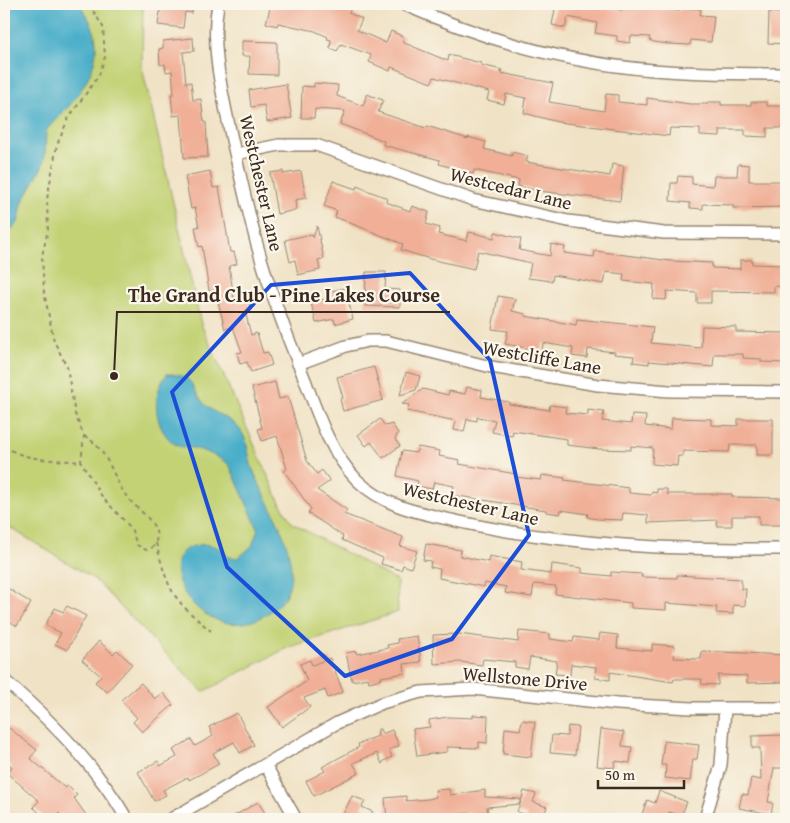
<svg xmlns="http://www.w3.org/2000/svg" width="790" height="823" viewBox="0 0 790 823" font-family="'Gentium Book Plus',serif">
<style>
.green{fill:#c2d274;stroke:#7e7e49}
.water{fill:#4aaec9;stroke:#426c74}
.building{fill:#f0af96}
.lines{fill:none;stroke-linecap:round;stroke-linejoin:round}
.minor-casing{stroke:#968672;stroke-width:14}
.path{stroke:#968672;stroke-width:2;stroke-dasharray:4 4;stroke-linecap:butt}
.minor{stroke:#fff;stroke-width:11}
.marked{fill:none;stroke:#1d4ed8;stroke-width:4;stroke-linejoin:round}
.labels{text-anchor:middle;dominant-baseline:central;stroke-width:4.5;stroke-linejoin:round;paint-order:stroke}
.street-label{font-size:19px;fill:#3b2a1e;stroke:#fbf7ec}
.leader{fill:none;stroke:#3b2a1e;stroke-width:2}
.callout-dot{fill:#3b2a1e;stroke:#fbf7ec;stroke-width:2}
.callout-label{font-size:20px;text-anchor:middle;font-weight:bold;fill:#3b2a1e;stroke:#fbf7ec;stroke-width:4.5;stroke-linejoin:round;paint-order:stroke}
</style>
<rect width="100%" height="100%" fill="#fbf7ec"/>
<filter id="ink" filterUnits="userSpaceOnUse"><feTurbulence type="fractalNoise" baseFrequency=".02" numOctaves="2"/><feDisplacementMap in="SourceGraphic" scale="10" xChannelSelector="R" yChannelSelector="G"/><feConvolveMatrix kernelMatrix="1 2 1 2 8 2 1 2 1" color-interpolation-filters="sRGB"/></filter>
<filter id="wash" filterUnits="userSpaceOnUse"><feTurbulence type="fractalNoise" baseFrequency=".0096" numOctaves="4" result="noise"/><feDisplacementMap in="SourceGraphic" scale="20" xChannelSelector="R" yChannelSelector="G"/><feGaussianBlur stdDeviation="1.12" result="paint"/><feColorMatrix in="noise" values="0 0 0 0 0 0 0 0 0 0 0 0 0 0 0 0 0 1.4 0 .05"/><feComposite in="paint" operator="in"/></filter>
<g filter="url(#wash)">
<rect width="100%" height="100%" fill="#f0e2c5"/>
<path class="green" d="M4 4H143L142 67 201 324 279 501 292 523 397 581 398 612 287 648 203 692 94 579 4 524Z"/>
<path class="water" d="M5 4H79C108 40 97 71 70 105 62 114 53 121 46 131L45 156 42 167 23 201 18 223 4 236V52L8 26Z
M167 374C198 374 189 391 208 407 218 416 232 418 241 431 248 440 248 456 252 467 265 503 316 571 276 607 210 665 139 553 199 545 212 543 220 547 228 557L238 558 252 546 258 529 229 464C219 458 209 452 197 449 191 447 180 448 175 444 153 429 151 394 167 374Z"/>
<g id="blocks">
<path class="building" d="M161 4H193L192 13 185 12 183 28 158 25Z
M271 4H341L351 8 349 13 362 19 357 30 386 43 391 31 404 37 402 42 448 61 449 55 481 63V65L502 70 501 73 553 83 549 102 604 111 606 94 618 95V102L647 105V98L690 104H708V102H721V105H751V102H767V106H786V128H767V137L745 136V130H720V136L700 135V129L670 128 669 136 558 122 524 113 526 98 506 94 504 104 487 100 489 92 434 77 431 83 391 67 390 71 369 62 371 55 341 44 337 51 330 48 331 40 327 39 328 37 315 31 278 23 277 26 266 23Z
M556 4H591V6L622 10 623 4 679 11 680 7 701 9 700 15 714 16 711 42 691 40 690 45 668 44 654 42 649 40 650 37 631 36 630 43 617 41V36L595 33 597 23 568 17 565 28 552 25Z
M769 12 786 13V44L768 43Z
M193 38 194 51 183 52 186 83 191 82 193 100 201 99 204 122H206L208 157 184 158 181 115 173 116 171 94H174L172 71 166 72 165 64 160 65 159 49 163 48V41Z
M242 41 277 42V75L249 74 250 56H242Z
M314 83 338 85 337 96 363 106 367 94 383 100 378 112 426 128 427 126 468 139V137L486 142 484 149 512 156V152L528 156 526 162 610 176 612 164 624 166 620 201 539 191 518 186 519 180 474 170 473 174 460 170 439 164 440 160 383 145 384 141 377 138 340 124 345 111 315 109 314 118H301L302 86 314 87Z
M286 84 292 118 267 122 264 105 251 107 249 90Z
M738 164 749 165V181H786V207L733 208V205L703 204V209L690 208V203L670 201 671 183H677L678 176 692 177V184L713 186 714 176H737Z
M210 171 213 188 219 187 230 252H234L237 264 229 266 234 298 247 295 251 310 245 311 251 335 257 333 263 353 268 352 272 365 251 372 247 362 240 364 237 353 242 352 233 327 225 329 215 290 209 291 202 246 199 247 195 227H199L195 208 191 209 185 176Z
M283 171V174L301 171 306 198 295 200 296 210 277 214 270 173Z
M333 181 356 189 357 186 369 191 387 198 386 202 410 211 412 206 429 212 426 224 440 228 438 234 467 241 469 232 494 238 495 232 521 239 519 250 550 256 551 244 565 247 564 253 594 257 595 251 671 261 712 263V268L740 269V260H752V264L786 265V287L774 286V292L711 291V303H697V293L667 291 666 300 653 299 654 284 623 281 624 274 606 272 604 284 553 275 552 281 528 278 531 263 478 251 474 269 430 259 401 250 403 244 335 217 337 211 324 206Z
M317 226 324 259 318 260 320 270 298 275 295 260 290 262 285 240 312 234 313 238Z
M366 272H386L385 289 400 290V307L365 306Z
M345 288 353 319 335 324 334 319 316 323 311 303 329 298 327 292Z
M498 296 515 299 512 311 526 314 525 316 576 325 577 319 653 327 651 343 701 348 702 326 736 327V332L786 333V363L761 362V359L743 358V354H714L713 367 649 361V364L633 362 634 356 614 354 615 352 588 349 587 358 572 356 573 348 543 343 542 351 505 344 508 331 492 329Z
M374 367 383 400 343 411 340 399 343 398 337 377Z
M406 372 420 376 416 390 400 395Z
M275 382 279 399 288 397 307 461 317 474 322 470 330 481 317 490 347 510 344 514 403 537 400 546 417 551 411 568 403 565 401 570 381 564 383 558 342 540 343 536 308 513 311 509 284 471 287 469 277 436 262 441 258 429 262 428 252 388Z
M467 387 482 390 481 397 509 402V404L549 410 550 405 566 407 565 413 588 415V410L604 412 602 421 631 424 632 415 646 416 645 426 671 429 672 418 711 419V425L738 426V419H773V455H757V445H730L729 452 683 451V456H678L677 466 652 464 653 448 631 446V450L599 449 567 445V439L513 431 512 436 492 432 495 420 477 417V421L467 419 464 432 454 430 456 421 407 411 409 405 402 404 423 389 448 395 449 391 465 394Z
M380 419 385 426 392 424 398 433 395 439 400 446 383 458 371 442 366 446 358 435Z
M418 447 440 451 439 456 460 460 459 464 516 474 515 477 541 480 542 475 565 478 564 480 629 488V493L651 495 652 492 657 493V489H667V494H732V497L786 498V525H759V516H732V526H717V520L648 523V515L623 513 622 520 597 519 587 517 588 514 561 510 560 514 546 512V510L452 495 454 486 434 482 432 489 417 486 418 481 397 476 402 451 416 453Z
M426 544 461 550 460 556 488 562 489 556 522 562 521 570 551 574 552 564 582 568V573L611 576V572L642 574 641 577 677 578V575L741 579V589H746L745 606 733 605V614L716 613 717 607 666 603V610L631 608V603L555 594 556 586 534 584 532 597 505 593 506 587 485 583 484 587 439 578 440 569 430 567 431 561 423 560Z
M4 586 31 603 17 626 4 618Z
M67 606 86 616 67 650 55 644 61 633 45 625 55 608 63 612Z
M519 631 550 634V639L573 642 574 637 599 640 600 633 618 635 617 648 652 651V644L675 646 674 658 701 659 702 651 786 655V682L747 683V676L718 675V685L701 684 702 679H674L673 682 610 672V680L595 678 596 667 571 664 570 675 555 674 557 661 530 657 528 669 515 667V662L483 659 482 665 460 662 434 664 433 635 459 634 518 642Z
M417 636 421 662 404 664 405 673 381 677 382 679 369 682 368 678 352 681 346 653 356 651 357 654 388 648 387 645 398 643 397 639Z
M99 641 113 654 117 650 132 664 107 692 95 682 101 676 82 660Z
M330 658 343 692 328 698 325 690 304 698 310 707 282 727 268 707 307 681 300 664 310 660 312 665Z
M141 683 155 699 163 693 173 705 142 732 133 722 137 718 121 700Z
M237 713 254 745 240 753 234 742 213 753 219 764 189 780 188 777 163 790 166 795 154 801 138 772 158 761 160 766 177 757 173 750 191 739 195 746 213 736 209 727Z
M473 715 488 716 487 743 479 742V748L447 747V752L417 756 413 729 430 727 429 720 448 717 473 718Z
M522 720 535 722 531 757 503 754 505 728 520 730Z
M4 724 37 750 30 758 65 788 68 786 77 795 74 798 89 819H64L59 813 53 819H46L33 807 39 801 7 773 12 767 4 759Z
M568 726 578 727 575 755 550 753 552 735 567 736Z
M378 729H380L382 734 392 730 399 746 389 750 392 757 384 761 382 764 377 753 353 763 359 773 314 796 306 781 325 771 322 767 359 747 358 744 378 736Z
M601 729 624 732 622 746 632 747 630 763 615 761 614 768 597 766Z
M784 735 785 768H774L768 802 773 803 771 814 739 808 742 794 748 795 751 778 761 780 760 748H752V736Z
M664 741 699 745 697 759H693L690 781 665 778 666 765H661Z
M449 789 450 795 485 790V797L520 799V804L524 791 536 794 533 802 547 807 542 819H525L527 815 517 812 520 804 487 807 488 818 472 819 471 813 445 816 446 819H387L385 798 406 796V801L428 799 436 797 435 790Z
M659 791 687 802 681 816 669 812 666 819H655L642 814 647 800 655 803Z
M352 796 365 801 362 807 373 812 370 819H341Z
M258 802 265 813 255 819H229Z"/>
</g>
</g>
<g filter="url(#ink)">
<use href="#blocks" fill-opacity="0" stroke="#968672" stroke-width="1"/>
<g class="lines">
<defs>
<path id="minor" d="M218 4C210 48 223 96 232 140 240 174 247 207 256 241 269 289 286 334 305 380 318 415 330 452 357 480 384 507 421 513 456 521 566 546 675 550 786 549
M403 4C482 39 567 63 653 70 697 74 742 74 786 74
M236 154 279 145H316L473 200 568 221 664 233 786 234
M298 364 346 346 368 341H386L491 367 598 385 669 391 786 392
M4 680C51 720 96 766 127 819
M266 766 296 819
M171 819 337 723 382 703 421 692 473 689 617 704 692 708H786
M705 819 721 765 725 708"/>
</defs>
<use href="#minor" class="minor-casing"/>
<path class="path" d="M84 436C108 448 112 477 127 497 134 506 152 519 155 529 158 536 157 541 153 547L146 550 137 545 131 528 103 498 81 462 84 436 75 414 67 367 54 341 44 292 42 256 48 230 47 199 57 145 68 119 99 75 105 57 103 27 89 4
M4 446C27 462 54 459 81 462
M156 543C169 592 171 598 211 631"/>
<use href="#minor" class="minor"/>
</g>
</g>
<path class="marked" d="M410 273 490 360 529 535 452 639 345 676 227 567 172 392 271 285Z"/>
<g class="labels">
<g class="street-label">
<text transform="translate(262 183) rotate(77)">Westchester Lane</text>
<text transform="translate(511 188) rotate(14)">Westcedar Lane</text>
<text transform="translate(542 357) rotate(10)">Westcliffe Lane</text>
<text transform="translate(471 503) rotate(13)">Westchester Lane</text>
<text transform="translate(525 678) rotate(5)">Wellstone Drive</text>
</g>
</g>
<path class="leader" d="M114 376L117 312H450"/>
<circle class="callout-dot" cx="114" cy="376" r="5"/>
<g class="callout-label">
<text x="284" y="302">The Grand Club - Pine Lakes Course</text>
</g>
<rect width="790" height="823" fill="none" stroke="#fbf7ec" stroke-width="20"/>
<path d="M598 780v8h86v-8" fill="none" stroke="#3b2a1e" stroke-width="2.5"/>
<text x="605" y="780" font-size="15" fill="#3b2a1e" stroke="#fbf7ec" stroke-width="4" paint-order="stroke">50 m</text>
</svg>
